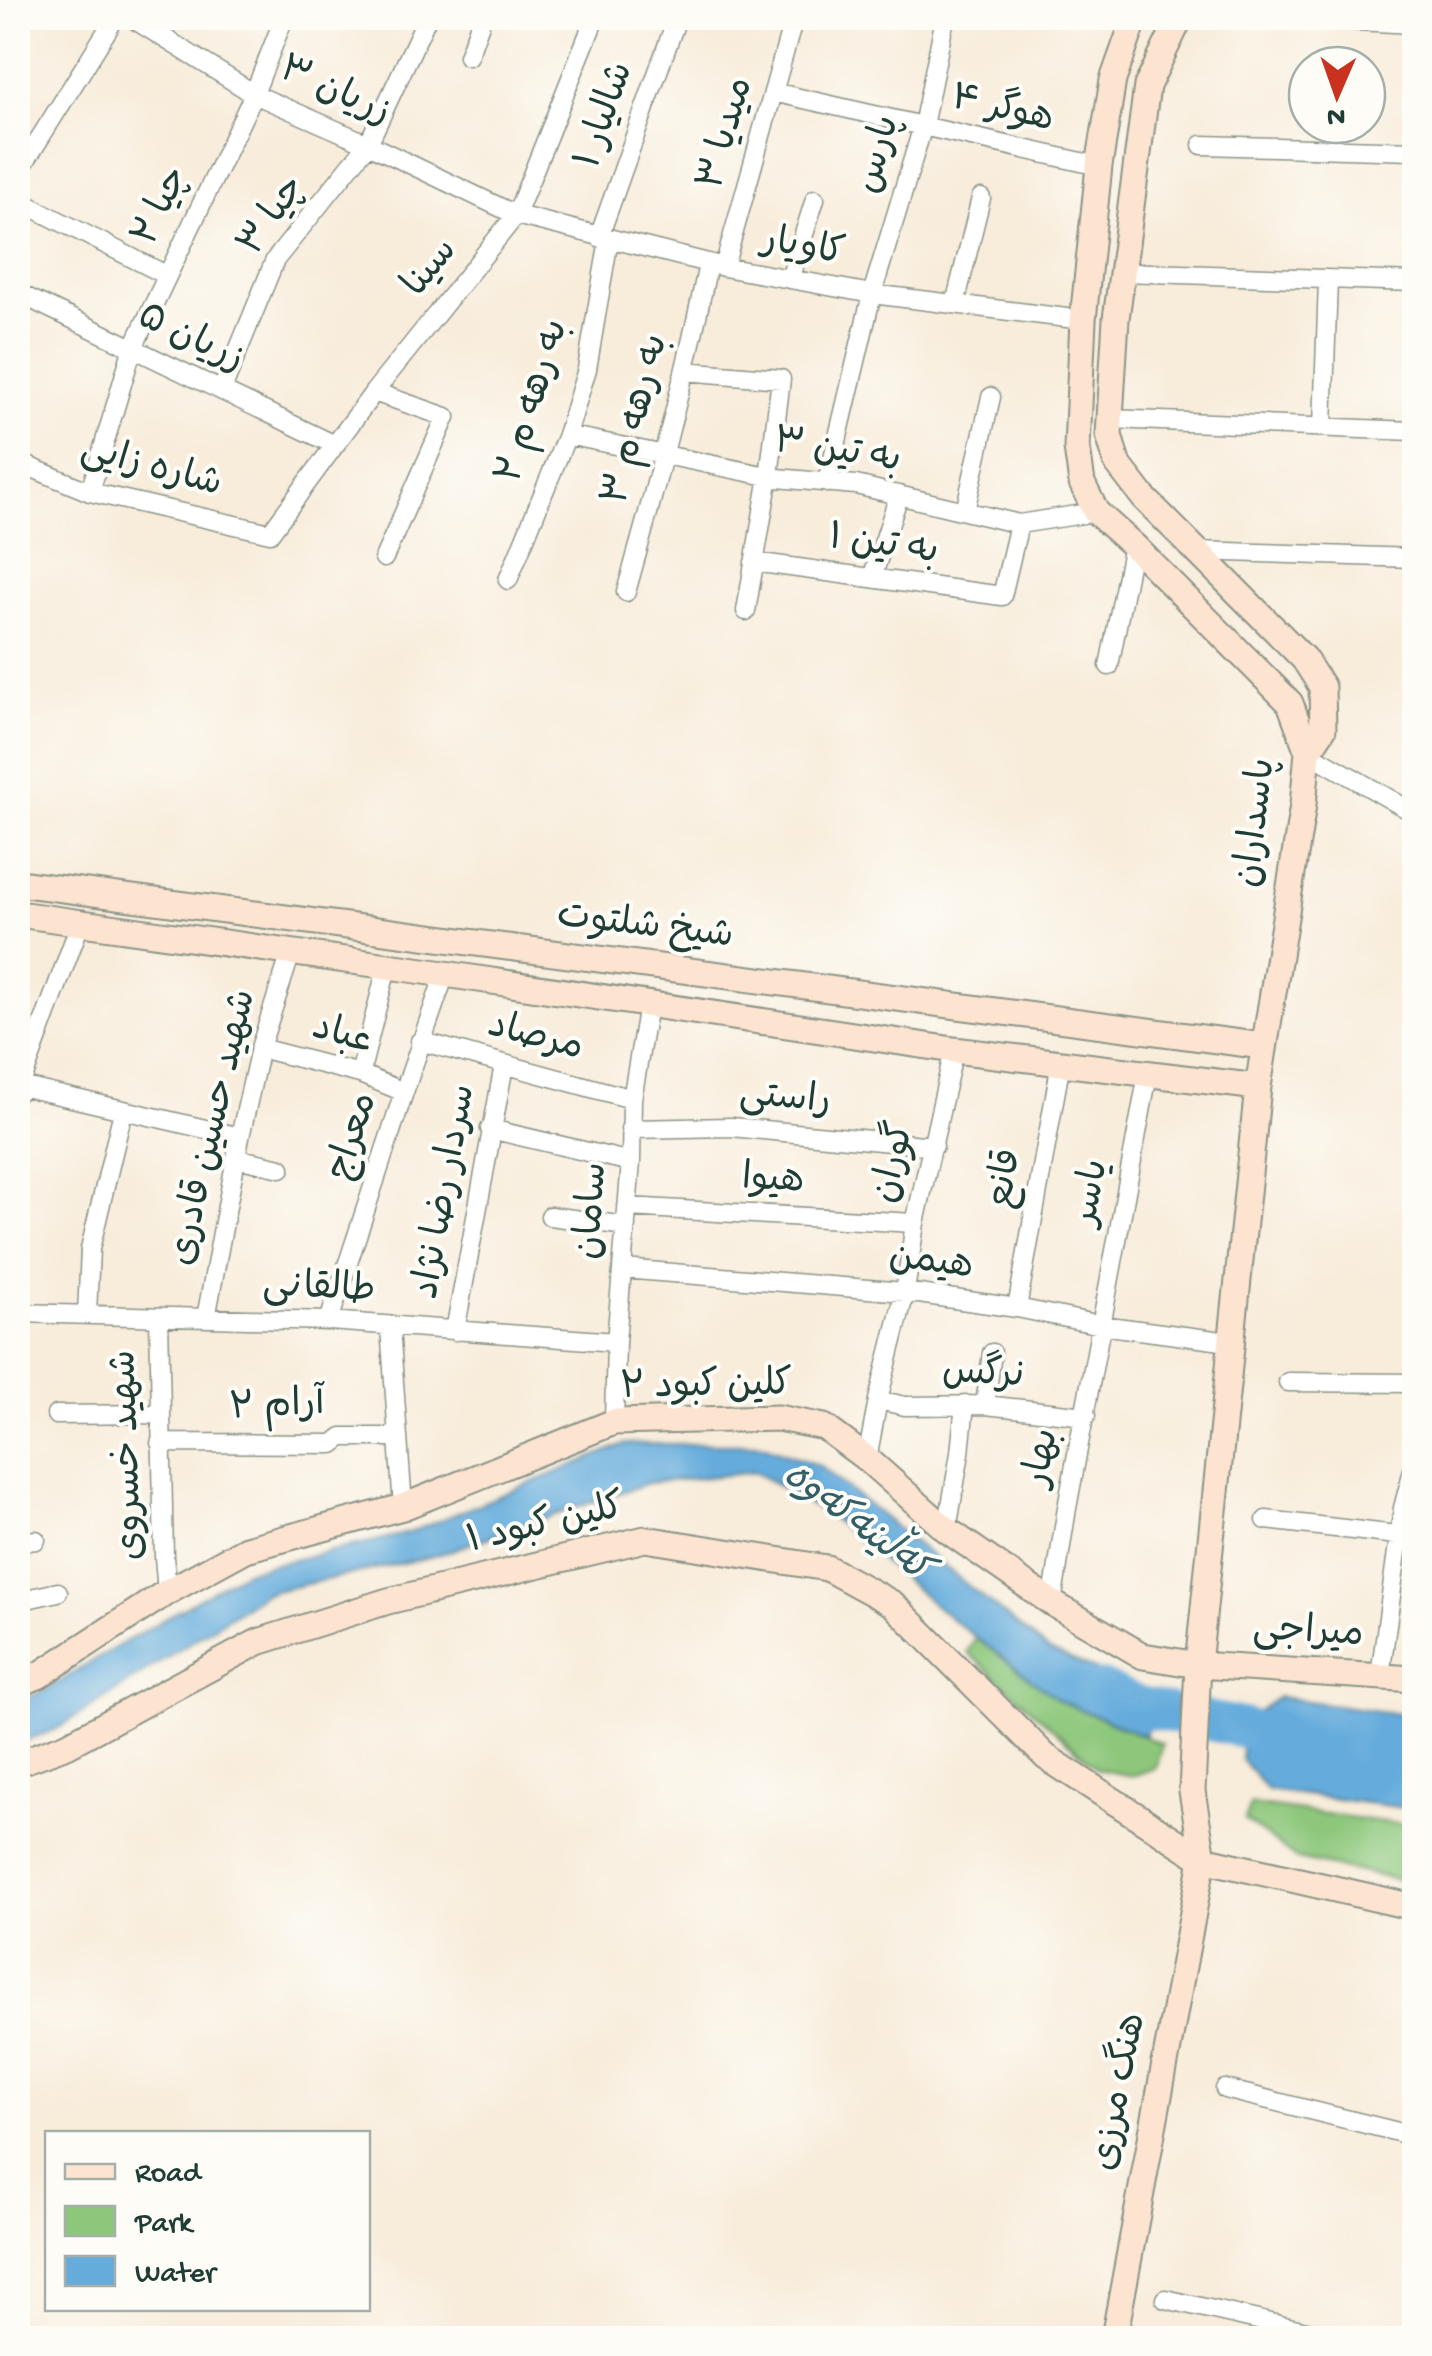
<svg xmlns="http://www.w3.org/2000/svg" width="1432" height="2356" viewBox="0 0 1432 2356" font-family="'Gochi Hand','Playpen Sans Arabic',sans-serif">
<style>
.green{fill:#8dc77b;stroke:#568258;stroke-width:2.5}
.water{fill:#65acdc;stroke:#427488;stroke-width:2.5}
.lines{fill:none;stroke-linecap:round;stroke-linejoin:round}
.river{stroke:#65acdc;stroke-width:40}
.street-casing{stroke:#8c9487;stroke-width:21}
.secondary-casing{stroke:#8c9487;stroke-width:29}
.street{stroke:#fff;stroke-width:18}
.secondary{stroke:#fde4d1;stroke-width:25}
.labels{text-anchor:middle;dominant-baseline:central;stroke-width:8;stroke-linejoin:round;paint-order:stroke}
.street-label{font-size:38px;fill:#1f3d34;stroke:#fdfcf7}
.water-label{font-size:40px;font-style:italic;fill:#345e66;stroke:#fdfcf7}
</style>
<rect width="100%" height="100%" fill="#fdfcf7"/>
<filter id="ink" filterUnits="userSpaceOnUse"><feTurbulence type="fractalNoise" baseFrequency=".01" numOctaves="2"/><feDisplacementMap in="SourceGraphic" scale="20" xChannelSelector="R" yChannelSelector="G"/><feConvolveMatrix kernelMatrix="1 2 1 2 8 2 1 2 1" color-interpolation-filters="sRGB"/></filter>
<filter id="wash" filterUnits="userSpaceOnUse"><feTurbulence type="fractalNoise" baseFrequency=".0048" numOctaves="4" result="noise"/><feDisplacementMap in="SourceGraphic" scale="40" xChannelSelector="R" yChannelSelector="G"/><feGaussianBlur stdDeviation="2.25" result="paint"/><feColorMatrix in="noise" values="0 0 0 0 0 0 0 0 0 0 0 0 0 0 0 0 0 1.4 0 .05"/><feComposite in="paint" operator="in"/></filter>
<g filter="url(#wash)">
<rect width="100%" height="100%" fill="#f8ecda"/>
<path class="green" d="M976 1638 1060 1701 1162 1744 1155 1768 1132 1776 1098 1769 967 1652Z
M1250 1804 1414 1826V1883L1297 1859 1245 1820Z"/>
<path class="water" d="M625 1444H760L820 1466 1049 1651 1156 1696 1145 1736 1060 1701 950 1618 831 1517 755 1472 648 1483 434 1556 265 1593 59 1728 18 1744V1701L39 1693 245 1571 409 1533Z
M1278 1697 1414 1716V1809L1267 1790 1241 1759 1244 1723Z"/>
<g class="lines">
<path class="river" d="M1101 1690 1136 1706 1296 1739"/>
</g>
</g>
<g filter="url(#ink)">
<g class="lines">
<defs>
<path id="street" d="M132 18 254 94 368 144 516 215 724 267 872 294 1083 320
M1299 18 1414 24
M468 56 482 18
M773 92 1099 166
M1202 145 1414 151
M18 173 115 18
M18 200 166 275
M599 237 677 18
M724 267 794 18
M1122 272 1414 282
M790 279 815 199
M18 293 335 445
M955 304 981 198
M685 371 781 379 769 476 746 611
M222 390 275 260 368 144 427 18
M374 392 446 417 384 558
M1109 419 1414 431
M1323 427 1328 280
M567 435 777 478 856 485 1019 524 1096 512
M18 462 90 492 270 533 374 392 516 215 595 18
M827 483 872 294 923 126 945 18
M90 492 132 350 254 94 284 18
M965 511 991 397
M1196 551 1414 558
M754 562 1002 596 1019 524
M872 578 899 495
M508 580 567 435 587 369 609 239
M626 592C657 483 686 375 708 264
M1109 666 1133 545
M1308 752 1414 813
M420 1041 632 1099
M260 1048 360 1074 404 1092
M360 1074 387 967
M20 1086 240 1137
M18 1092 80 924
M490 1129 631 1162
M630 1129 731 1127 934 1146
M236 1158 281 1168
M627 1207 915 1223
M550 1216 626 1226
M623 1269 905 1292 1017 1308 1101 1325 1230 1342
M1017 1308 1061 1062
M18 1313 329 1321 616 1342
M87 1314 90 1249 123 1111
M159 1317 164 1557 167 1592
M206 1318 240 1137 260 1048 291 953
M329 1321 404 1092 445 974
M390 1327 403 1507
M455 1331 504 1065
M1288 1382 1414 1383
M878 1400 905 1406 985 1405 1086 1416
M985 1405 992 1353
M56 1415 160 1414
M614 1422 616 1342 631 1162 632 1099 648 1005
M160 1443 333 1444 342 1437H398
M867 1459 878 1400 905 1292 915 1223 954 1050
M1266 1520 1414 1537
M947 1530 960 1453 965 1404
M18 1542 36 1540
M18 1601 58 1592
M1052 1603 1067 1508 1148 1074
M1380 1676 1403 1508 1414 1466
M1225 2089 1414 2136
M1165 2299 1337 2338"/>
<path id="secondary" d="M1180 18 1147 86 1116 319 1109 435 1117 463 1144 498 1304 659 1322 687 1323 729 1308 752
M18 883 1263 1046
M18 914 445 974 954 1050 1258 1087
M18 1684 38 1676 167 1592 246 1549 403 1507 614 1422 778 1418 824 1427 867 1459 947 1530 1052 1603 1143 1656 1198 1665 1414 1679
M18 1763 67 1745 258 1642 388 1601 645 1539 827 1568 893 1604 1046 1757 1203 1859 1414 1907
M1114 2338 1203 1859 1192 1791 1198 1665 1258 1087 1303 805 1308 752 1290 703 1133 545 1096 512 1082 483 1077 448 1083 320 1099 166 1113 80 1135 18"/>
</defs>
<use href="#street" class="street-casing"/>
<use href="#secondary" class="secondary-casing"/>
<use href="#street" class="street"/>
<use href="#secondary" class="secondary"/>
</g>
</g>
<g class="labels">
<g class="street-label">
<text transform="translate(334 93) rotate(24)">زریان ۳</text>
<text transform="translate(1002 111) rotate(13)">هوگر ۴</text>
<text transform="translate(607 116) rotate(-71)">شالیار ۱</text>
<text transform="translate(728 134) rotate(-74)">میدیا ۳</text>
<text transform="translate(880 155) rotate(-74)">پارس</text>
<text transform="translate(163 207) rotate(-64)">چیا ۲</text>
<text transform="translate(274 217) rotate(-55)">چیا ۳</text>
<text transform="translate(803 249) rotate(10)">کاویار</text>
<text transform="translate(432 269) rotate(-51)">سینا</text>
<text transform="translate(190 340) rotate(25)">زریان ۵</text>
<text transform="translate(535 402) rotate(-73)">به رهه م ۲</text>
<text transform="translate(638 420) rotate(-76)">به رهه م ۳</text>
<text transform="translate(837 453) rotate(9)">به تین ۳</text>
<text transform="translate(151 469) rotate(15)">شاره زایی</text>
<text transform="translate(883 547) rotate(8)">به تین ۱</text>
<text transform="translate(1258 823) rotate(-83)">پاسداران</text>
<text transform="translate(645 928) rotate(7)">شیخ شلتوت</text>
<text transform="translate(342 1037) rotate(16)">عباد</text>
<text transform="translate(535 1039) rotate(15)">مرصاد</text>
<text transform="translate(785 1100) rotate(5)">راستی</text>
<text transform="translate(215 1128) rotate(-77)">شهید حسین قادری</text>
<text transform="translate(355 1137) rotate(-72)">معراج</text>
<text transform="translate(896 1163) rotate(-77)">گوران</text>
<text transform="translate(1007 1179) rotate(-80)">قانع</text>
<text transform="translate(773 1182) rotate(3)">هیوا</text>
<text transform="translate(447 1192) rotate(-80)">سردار رضا نژاد</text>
<text transform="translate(1093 1193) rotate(-79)">یاسر</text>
<text transform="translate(594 1211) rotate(-86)">سامان</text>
<text transform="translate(931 1264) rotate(7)">هیمن</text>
<text transform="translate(319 1290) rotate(3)">طالقانی</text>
<text transform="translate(983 1376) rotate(3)">نرگس</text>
<text transform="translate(706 1388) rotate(-1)">کلین کبود ۲</text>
<text transform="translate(277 1408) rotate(-3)">آرام ۲</text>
<text transform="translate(130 1455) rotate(-92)">شهید خسروی</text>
<text transform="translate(1044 1458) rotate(-79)">بهار</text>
<text transform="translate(546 1526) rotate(-13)">کلین کبود ۱</text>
<text transform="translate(1308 1634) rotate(3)">میراجی</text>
<text transform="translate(1121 2092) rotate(-79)">هنگ مرزی</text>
</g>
<g class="water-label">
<text transform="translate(855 1524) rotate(37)">کەڵینەکەوە</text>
</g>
</g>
<rect width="1432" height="2356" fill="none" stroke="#fdfcf7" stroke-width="60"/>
<rect x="45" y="2131" width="325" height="180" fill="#fdfcf7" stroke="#a4b0a9" stroke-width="2.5"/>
<rect x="65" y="2164" width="50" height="15" fill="#fde4d1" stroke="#a4b0a9" stroke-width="2.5"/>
<text x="135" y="2181" font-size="30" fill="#1f3d34">Road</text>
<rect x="65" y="2206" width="50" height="30" fill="#8dc77b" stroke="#a4b0a9" stroke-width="2.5"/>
<text x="135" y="2231" font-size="30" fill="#1f3d34">Park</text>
<rect x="65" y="2256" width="50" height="30" fill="#65acdc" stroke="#a4b0a9" stroke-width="2.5"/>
<text x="135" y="2281" font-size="30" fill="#1f3d34">Water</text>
<g transform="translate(1337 95) rotate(182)"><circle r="48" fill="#fdfcf7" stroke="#a4b0a9" stroke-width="2.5"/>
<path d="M0-8L18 38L0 25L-18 38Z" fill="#c8321e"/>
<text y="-15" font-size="28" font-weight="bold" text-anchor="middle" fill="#1f3d34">N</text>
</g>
</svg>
